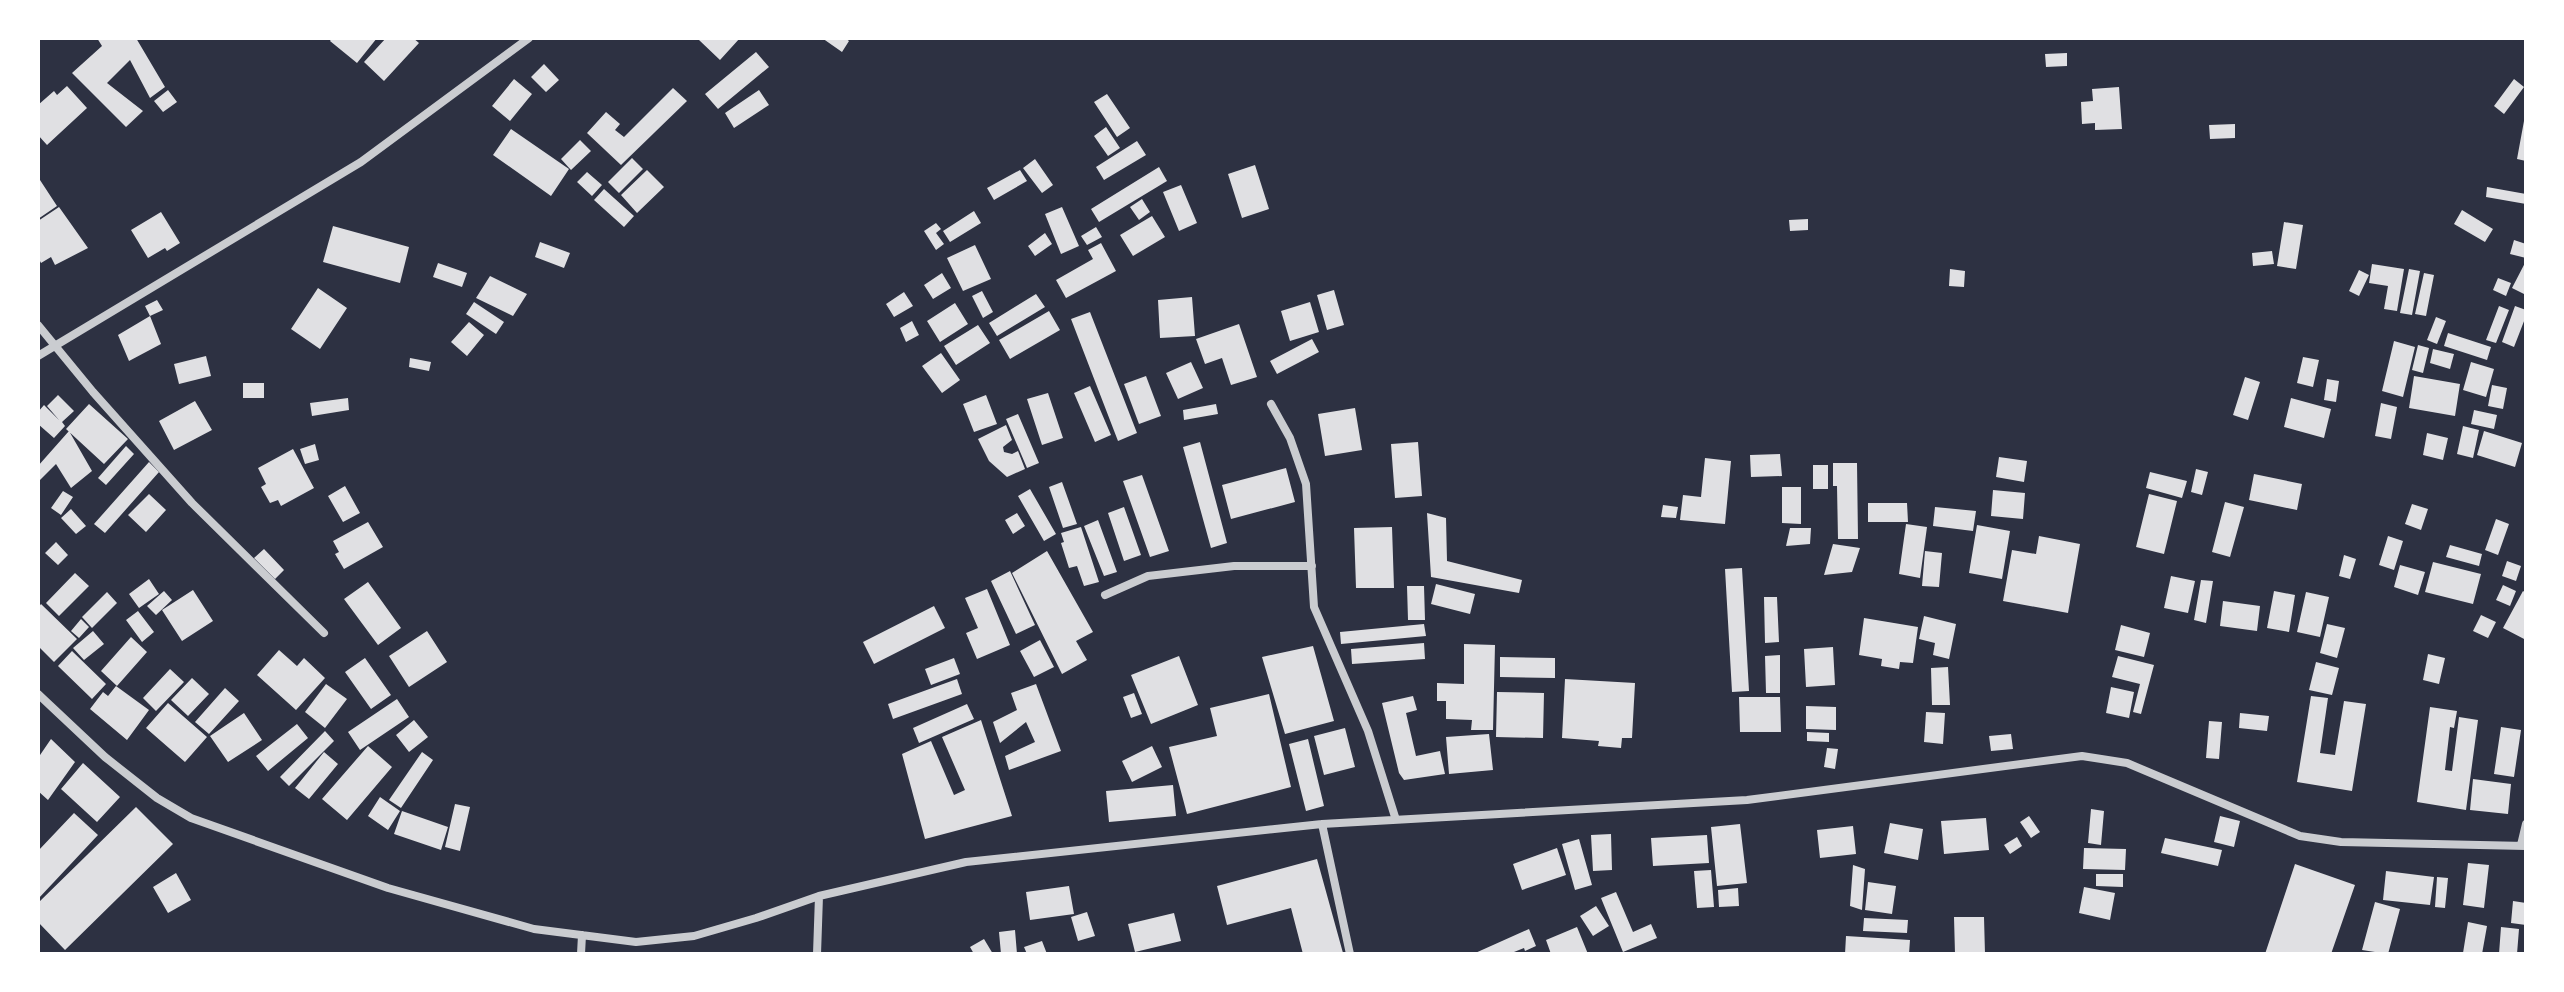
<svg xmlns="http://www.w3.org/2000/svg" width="2564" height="992" viewBox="0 0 2564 992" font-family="'Archivo Narrow',sans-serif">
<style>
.building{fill:#e0e0e3}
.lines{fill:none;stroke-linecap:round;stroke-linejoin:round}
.minor{stroke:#caccd0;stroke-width:8}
</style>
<rect width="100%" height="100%" fill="#2d3142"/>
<path class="building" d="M97 38H136L165 87 150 98 130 60 107 83 143 111 126 127 72 73 102 46Z
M332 38H377L357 63 330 41Z
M386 38H413L419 43 384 81 364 62Z
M702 38H740L720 60 699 40Z
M822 38H845L849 41 842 52Z
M756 52 769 67 718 109 705 94Z
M2067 53V66L2046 67 2045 54Z
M544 64 559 80 546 92 531 77Z
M514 79 532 94 510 121 492 106Z
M2514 79 2524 87 2504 114 2494 106Z
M67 86 87 108 47 145 38 135V105L54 91 57 95Z
M2119 87 2122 129 2095 130V123L2082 124 2081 102 2093 101 2092 89Z
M673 88 687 101 621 165 587 133 606 112 620 124 615 130 624 137Z
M168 90 177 102 163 112 154 101Z
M759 90 769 105 734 128 725 113Z
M1107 94 1130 128 1117 137 1094 102Z
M2524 121H2526V161L2517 159Z
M2235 124V138L2210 139 2209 125Z
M1106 127 1120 148 1108 156 1094 136Z
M511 129 569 169 551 196 493 155Z
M580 140 591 151 571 170 561 159Z
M1137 141 1146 155 1104 180 1096 167Z
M632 158 643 169 619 193 608 182Z
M1035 159 1053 185 1042 193 1023 168Z
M1255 165 1269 209 1242 218 1228 174Z
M1159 167 1167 181 1099 222 1091 209Z
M647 170 664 187 637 213 621 195Z
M1020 170 1027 181 994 200 987 188Z
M587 172 602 185 592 196 577 182Z
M40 180 57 206 38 219V182Z
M1181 185 1197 223 1179 231 1163 192Z
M2487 187 2526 194V204L2486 197Z
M604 189 634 216 624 227 594 200Z
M1142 199 1150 212 1139 220 1130 207Z
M59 207 88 248 55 265 51 257 41 263 38 257V221Z
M1062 207 1079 246 1061 254 1045 214Z
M2462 210 2493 229 2485 242 2454 224Z
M974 211 981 223 950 242 943 231Z
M161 212 180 243 167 251 165 248 148 258 131 230Z
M1152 216 1165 237 1133 256 1120 235Z
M1808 219V230L1790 231 1789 220Z
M2284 222 2303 225 2296 269 2277 266Z
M936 223 941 229 936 233 944 244 936 250 924 231Z
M333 226 409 247 400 283 323 262Z
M1096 227 1102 237 1087 245 1081 236Z
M1045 233 1052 244 1035 256 1028 246Z
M2514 240 2526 244V258L2510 254Z
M540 242 570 253 564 268 535 257Z
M1101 243 1116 271 1066 298 1056 280 1093 259 1088 250Z
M975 245 991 279 963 291 947 258Z
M2272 251 2274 264 2253 266 2252 253Z
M2526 261V295L2512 288Z
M438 263 467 273 462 287 433 277Z
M2372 264 2404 269 2397 311 2384 309 2388 286 2369 283Z
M1950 269 1965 271 1964 287 1949 286Z
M2409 269 2420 271 2412 315 2400 313Z
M2359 270 2369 275 2359 296 2349 291Z
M942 273 951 288 933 299 924 285Z
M2424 273 2434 275 2426 316 2415 314Z
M490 276 527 294 513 316 476 298Z
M2498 278 2511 283 2506 296 2493 290Z
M318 288 347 308 320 349 291 329Z
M1334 290 1344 325 1327 330 1317 295Z
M982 291 993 312 983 318 972 296Z
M904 292 913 306 894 317 886 304Z
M1036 294 1045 307 997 336 989 323Z
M1192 297 1195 336 1160 338 1158 300Z
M157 300 163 310 150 316 145 306Z
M474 302 504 322 496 334 466 314Z
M1310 302 1319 332 1290 341 1281 311Z
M955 303 968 324 940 342 927 321Z
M2499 306 2509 310 2496 343 2486 340Z
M2515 306 2526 310V316L2514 347 2502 342Z
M1049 311 1060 330 1010 359 999 340Z
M1090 312 1137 433 1118 441 1071 319Z
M150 316 161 344 129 361 118 335Z
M2436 317 2446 321 2437 344 2427 340Z
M912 321 919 335 906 342 900 328Z
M469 322 484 335 467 356 451 342Z
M1239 324 1257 377 1231 385 1222 358 1205 364 1196 339Z
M978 325 990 343 956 365 944 346Z
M2448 333 2491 347 2487 360 2444 346Z
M1312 339 1319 352 1277 374 1270 361Z
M2394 341 2415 347 2403 397 2382 391Z
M2418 345 2429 348 2423 373 2412 370Z
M2433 349 2454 354 2450 369 2430 363Z
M941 353 960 380 942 393 922 366Z
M206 356 211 376 179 384 174 364Z
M2303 357 2319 360 2313 387 2297 383Z
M410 358 431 362 429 371 409 367Z
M1191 362 1203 388 1178 399 1166 373Z
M2471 362 2494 369 2486 397 2463 390Z
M1146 376 1161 416 1139 424 1124 384Z
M2414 376 2460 384 2455 416 2409 408Z
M2245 377 2260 382 2248 420 2233 415Z
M2327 379 2339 381 2336 402 2324 400Z
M243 383H264V398H243Z
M2492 385 2507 388 2503 409 2488 406Z
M1090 386 1111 435 1095 442 1074 393Z
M1048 393 1063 438 1042 445 1027 399Z
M58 395 74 411 62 422 65 426 54 438 38 424V412L44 405 59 420 47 406Z
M986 395 997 424 974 432 963 404Z
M348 398 349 410 312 416 310 403Z
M2291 398 2331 409 2324 438 2284 427Z
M195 401 212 430 174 450 159 421Z
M2381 403 2397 407 2391 439 2375 436Z
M89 404 128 439 104 464 66 429Z
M1216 404 1218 414 1184 420 1183 410Z
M1355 408 1362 450 1325 456 1318 414Z
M2474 410 2497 415 2494 429 2471 424Z
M1018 414 1039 463 1027 468 1006 419Z
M1006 425 1012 440 1003 447 1004 452 1012 454 1018 451 1025 469 1007 477 989 461 978 439Z
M2463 426 2479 430 2473 458 2457 454Z
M69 431 92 471 71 488 56 464 38 482V466Z
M2484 431 2522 443 2515 467 2477 455Z
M2427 433 2448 438 2443 460 2423 455Z
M1200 442 1227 543 1211 548 1183 447Z
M1418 442 1422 496 1395 498 1391 444Z
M315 444 319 460 305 464 300 449Z
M126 446 134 454 106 485 98 478Z
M293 449 314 488 281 506 278 500 270 503 261 487 266 484 258 468Z
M1780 454 1782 476 1751 477 1750 455Z
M1999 457 2027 461 2024 482 1996 477Z
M1705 458 1731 461 1725 524 1680 520 1683 495 1701 497Z
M149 462 159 472 105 533 94 524Z
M1833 463H1857L1858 539H1838L1837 486H1833Z
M1813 465H1828V489H1813Z
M1286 468 1295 502 1231 519 1222 485Z
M2196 469 2208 472 2202 495 2191 492Z
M2150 472 2187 481 2182 498 2146 488Z
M2254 474 2302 484 2297 510 2249 500Z
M1142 475 1169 551 1150 557 1123 481Z
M1062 482 1077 524 1063 528 1049 487Z
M345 486 360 513 343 522 328 496Z
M1782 487H1801V524L1782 523Z
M1030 489 1056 534 1044 541 1018 496Z
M1993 490 2025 493 2023 519 1991 516Z
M63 491 73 497 61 515 51 508Z
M149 494 166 510 146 532 128 515Z
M2149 494 2177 501 2164 554 2136 547Z
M2225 502 2244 507 2230 557 2212 552Z
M1868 503H1907L1908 522H1868Z
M2412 504 2428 509 2421 530 2405 524Z
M1663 505 1678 507 1676 518 1661 517Z
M1124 507 1141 555 1124 561 1108 513Z
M1935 507 1976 511 1973 531 1933 526Z
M71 509 86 526 76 534 61 518Z
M1017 513 1025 526 1013 534 1005 520Z
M1427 513 1446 518 1447 561 1522 580 1519 593 1431 577Z
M2496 519 2509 524 2498 555 2485 550Z
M1098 520 1117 572 1104 576 1084 526Z
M368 522 383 547 344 569 335 554 339 552 333 541Z
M1906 524 1927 527 1920 578 1899 574Z
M1977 525 2010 531 2002 579 1969 573Z
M1081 527 1099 582 1084 586 1077 566 1069 568 1061 543 1064 542 1061 533Z
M1392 527 1394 588H1356L1354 528Z
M1790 528H1811L1810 544 1786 546Z
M2039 536 2080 544 2068 613 2003 601 2012 550 2036 554Z
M2388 536 2403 541 2394 570 2379 565Z
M56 542 68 555 58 565 45 553Z
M1833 544 1860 548 1852 572 1824 575Z
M2450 545 2482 554 2479 566 2446 557Z
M264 549 284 570 275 579 254 558Z
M1047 551 1093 632 1076 641 1087 660 1062 674 1012 573Z
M1925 551 1942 553 1939 587 1922 586Z
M2344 555 2356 559 2350 579 2339 576Z
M2507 561 2521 566 2516 581 2502 576Z
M2433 562 2481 574 2473 604 2425 592Z
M2400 565 2425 572 2418 595 2394 587Z
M1742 568 1749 691 1732 692 1725 569Z
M1010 571 1035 625 1016 634 991 581Z
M75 573 89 586 59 616 46 603Z
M2171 576 2195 581 2188 613 2164 608Z
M149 579 159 594 139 608 129 594Z
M2201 580 2213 581 2206 623 2194 620Z
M368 582 401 628 378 645 344 599Z
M1436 584 1475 594 1470 614 1431 604Z
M2503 585 2516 591 2510 606 2496 600Z
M1407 586H1424L1425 620H1408Z
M987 589 1010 645 977 659 966 633 978 628 965 598Z
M193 590 213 621 182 641 162 610Z
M164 591 172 600 156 615 147 606Z
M2274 591 2295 595 2289 632 2267 628Z
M2523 591 2526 593V640L2503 628Z
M107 592 117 603 92 628 82 617Z
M2306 592 2329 597 2320 637 2297 632Z
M1764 597H1777L1779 642 1765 643Z
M2223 601 2260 606 2257 631 2220 626Z
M41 604 77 639 54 662 38 646V608Z
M934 606 945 628 874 664 863 642Z
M138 611 154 632 142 642 126 620Z
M2481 615 2496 622 2488 638 2473 631Z
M1924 616 1956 624 1949 659 1933 655 1935 643 1919 639Z
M1864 618 1918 627 1913 663 1900 662 1899 669 1881 666 1882 659 1859 655Z
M81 619 89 627 79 638 71 631Z
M1424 624 1426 636 1341 644 1340 632Z
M2327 624 2345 628 2337 658 2320 653Z
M2121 625 2150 633 2144 657 2115 650Z
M93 631 104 644 84 660 73 648Z
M427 631 447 662 409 687 389 656Z
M131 637 147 652 117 686 101 671Z
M1040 640 1054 667 1034 677 1020 651Z
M1424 643 1425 659 1352 664 1351 649Z
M1464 644 1495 645 1493 730H1471L1472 720 1446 719V701H1437V683L1464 684Z
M1313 646 1334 721 1285 734 1262 657Z
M1833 647 1835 685 1806 687 1804 649Z
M279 650 297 666 304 658 325 678 296 710 257 675Z
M72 651 106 684 92 699 58 666Z
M2428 654 2445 658 2439 684 2423 680Z
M1780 655V693H1766L1765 656Z
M1179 656 1198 705 1151 724 1131 675Z
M2118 656 2154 665 2141 714 2133 712 2140 684 2112 677Z
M1500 657 1555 658V678L1500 677Z
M365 658 391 695 371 709 345 672Z
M954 658 960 674 931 685 925 669Z
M2316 662 2339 668 2332 695 2309 690Z
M1948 667 1950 705H1932L1931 668Z
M170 669 184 682 156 711 143 698Z
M192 678 209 694 188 716 171 700Z
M957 679 962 694 893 719 888 704Z
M1565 679 1635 683 1632 738H1622L1621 748 1598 746 1599 741 1562 738Z
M326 684 347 699 325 728 305 712Z
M1036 684 1061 751 1009 770 1005 756 1035 742 1026 722 1000 743 993 722 1017 710 1011 693Z
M116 686 149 710 127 740 90 709 103 692 108 696Z
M2111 687 2134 692 2129 718 2106 713Z
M225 688 239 701 209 734 195 722Z
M1497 692 1544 693 1543 738 1496 737Z
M1134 693 1142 714 1131 718 1123 697Z
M1269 694 1291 787 1187 814 1169 747 1217 736 1210 708Z
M1413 696 1417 710 1406 713 1416 756 1440 751 1445 774 1404 780 1399 773 1382 703Z
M2311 696 2328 698 2320 753 2335 755 2344 701 2366 704 2352 791 2297 782Z
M1739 697H1780L1781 732H1740Z
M397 699 409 717 360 750 348 732Z
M168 703 207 737 185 762 146 728Z
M967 704 974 719 919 743 913 728Z
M1806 706 1836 707V730L1806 729Z
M2430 707 2457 711 2454 728 2450 727 2445 770 2452 771 2459 717 2478 720 2466 810 2417 802Z
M1926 712 1945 713 1943 744 1924 742Z
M244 713 262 740 228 762 210 736Z
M2240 713 2269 716 2267 731 2239 728Z
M414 720 428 737 409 752 396 735Z
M981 720 1012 816 925 839 902 754 931 741 954 795 965 790 942 737Z
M2209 721 2222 722 2219 759 2206 758Z
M297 724 308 738 268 771 256 756Z
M2501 727 2521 730 2514 777 2494 774Z
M1345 728 1355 767 1324 775 1314 736Z
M325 731 334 741 289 786 280 777Z
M1807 732 1829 733V742L1807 741Z
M1489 734 1493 770 1449 774 1446 737Z
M2011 734 2013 749 1991 751 1989 736Z
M51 739 75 762 48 800 38 791V758Z
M1308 739 1324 806 1306 811 1289 744Z
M368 746 392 767 347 820 322 799Z
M1152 746 1162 767 1132 782 1122 761Z
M1827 748 1838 749 1835 769 1824 767Z
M324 752 338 764 309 799 295 788Z
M422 752 433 760 401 808 389 800Z
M83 763 120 797 97 822 61 789Z
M2473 779 2511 784 2508 814 2470 810Z
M1173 785 1176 816 1109 822 1106 791Z
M380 797 400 811 388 830 368 816Z
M455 804 470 807 460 851 445 847Z
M136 807 173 844 65 950 38 922V903Z
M2091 809 2104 811 2101 845 2088 843Z
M402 811 448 827 441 850 394 834Z
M74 813 98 835 38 899V851Z
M2029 816 2040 832 2031 838 2020 822Z
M2220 816 2240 821 2234 847 2214 842Z
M1986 818 1989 850 1944 854 1941 821Z
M1890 823 1923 829 1918 860 1884 853Z
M1740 824 1747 883 1717 886 1711 827Z
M1853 826 1856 854 1820 858 1817 830Z
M1611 834 1612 870 1593 871 1591 835Z
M1707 835 1709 863 1653 866 1651 838Z
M2017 837 2022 846 2010 854 2004 845Z
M2165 838 2222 850 2218 866 2161 853Z
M1579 839 1592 885 1575 890 1562 844Z
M1557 848 1566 875 1522 890 1513 864Z
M2084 848 2126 849 2125 870 2083 869Z
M1317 859 1343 953 1303 954 1291 908 1227 925 1217 886Z
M2468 863 2489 865 2484 908 2463 905Z
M2295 864 2355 885 2331 954H2265Z
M1853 865 1865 869 1862 910 1850 906Z
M1711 870 1714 907 1697 908 1694 871Z
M2386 871 2434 877 2430 905 2383 900Z
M176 873 191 900 168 913 153 887Z
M2096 874H2123V887L2096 886Z
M2437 877 2448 878 2445 908 2435 907Z
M1868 882 1896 886 1892 914 1865 910Z
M1069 886 1074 914 1030 920 1026 892Z
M2084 887 2115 893 2110 920 2079 913Z
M1738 888 1739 906 1719 907 1718 890Z
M1616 892 1633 932 1651 924 1657 938 1623 952 1601 898Z
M2513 901 2526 903V925L2511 923Z
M2375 902 2400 909 2388 954 2362 950Z
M1596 906 1609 926 1593 936 1580 916Z
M1087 912 1095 936 1078 941 1071 917Z
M1174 913 1181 941 1135 952 1128 924Z
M1954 917H1984L1985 954H1955Z
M1864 918 1908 920 1907 933 1863 931Z
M2468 922 2487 926 2482 954 2463 953Z
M1577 927 1588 954H1551L1546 940Z
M2501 927 2519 929 2517 954H2499Z
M1529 929 1536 946 1525 951 1524 948 1509 954H1473Z
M1015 930 1017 954H1001L999 932Z
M1846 936 1910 940 1909 954H1845Z
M984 939 993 954H974L970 947Z
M1042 941 1047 954H1027L1024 947Z"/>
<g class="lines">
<path class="minor" d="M38 325 93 392 192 503 324 633
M38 356 361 162 529 38
M1271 404 1290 438 1306 484 1314 607 1368 731 1396 820
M1105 595 1148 576 1234 566H1312
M38 694 105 757 157 798 191 818 388 888 534 929 636 942 694 936 756 918 819 896 966 862 1322 824 1747 800 2082 756 2127 763 2300 836 2341 842 2526 846
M1322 824 1350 954
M2521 845 2526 824
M581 954 582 935
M817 954 819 896"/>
</g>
<rect width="2564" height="992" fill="none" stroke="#ffffff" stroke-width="80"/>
</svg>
